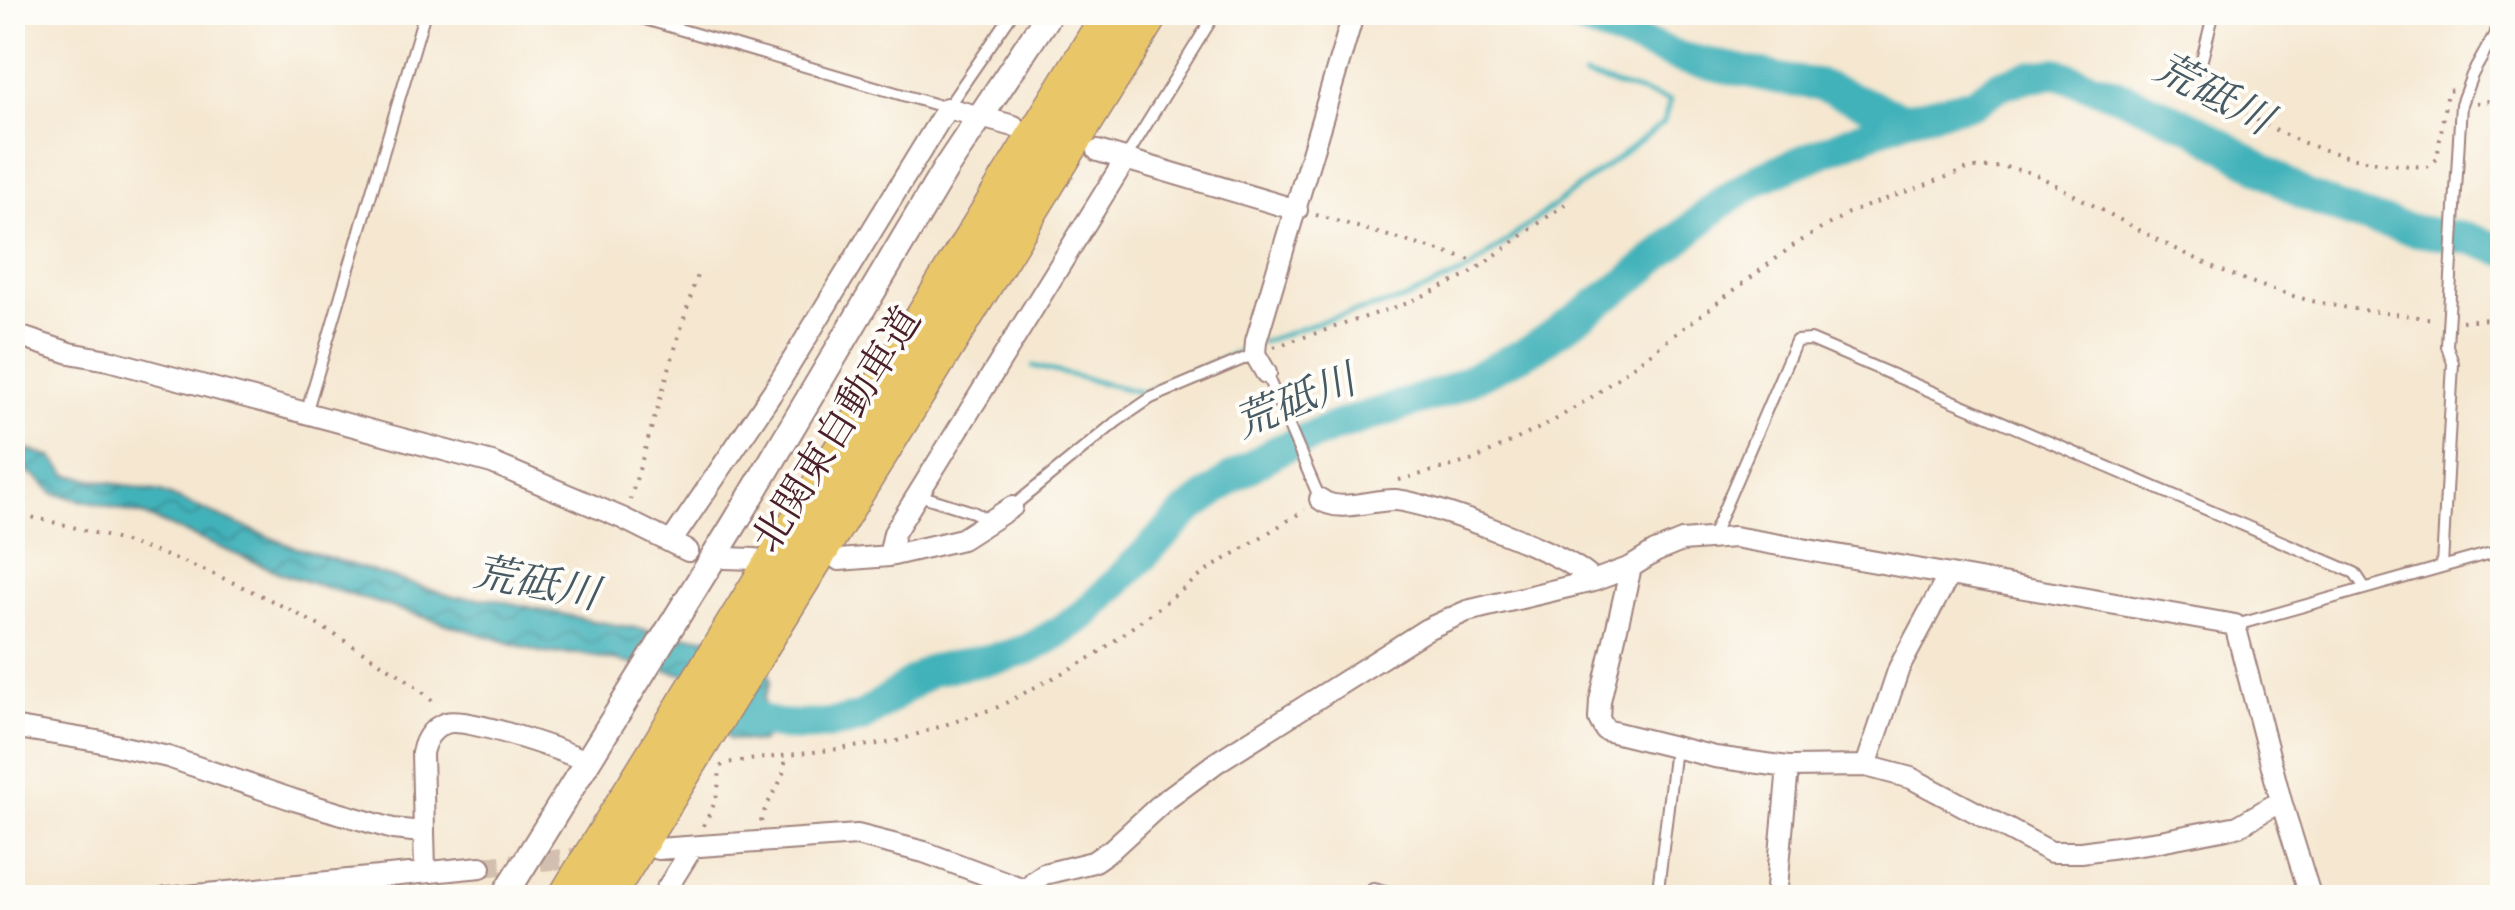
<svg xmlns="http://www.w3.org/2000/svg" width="2515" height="910" viewBox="0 0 2515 910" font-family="'Old Standard TT','Noto Serif JP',serif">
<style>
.water{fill:url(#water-waves);stroke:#466872;stroke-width:2.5}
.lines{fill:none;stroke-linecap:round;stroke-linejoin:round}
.stream{stroke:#42b2ba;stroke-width:5}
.river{stroke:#42b2ba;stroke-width:32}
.minor-tunnel{stroke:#d3bfaf;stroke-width:20;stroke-dasharray:20 10;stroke-linecap:butt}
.service-casing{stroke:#a0837e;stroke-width:14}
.minor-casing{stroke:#a0837e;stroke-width:24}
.tertiary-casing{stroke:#a0837e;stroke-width:29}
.motorway-casing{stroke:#a0837e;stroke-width:41}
.path{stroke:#a0837e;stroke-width:4;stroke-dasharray:2.5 8;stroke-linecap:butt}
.service{stroke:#fff;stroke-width:10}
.minor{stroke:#fff;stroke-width:20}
.tertiary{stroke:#fff;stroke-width:25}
.motorway{stroke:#e9c769;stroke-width:38}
.labels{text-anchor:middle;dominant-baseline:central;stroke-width:8;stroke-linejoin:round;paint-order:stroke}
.street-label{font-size:40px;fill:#4a1f2b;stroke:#fdfcf7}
.water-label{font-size:42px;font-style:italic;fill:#475a64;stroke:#fdfcf7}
</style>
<defs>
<pattern id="water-waves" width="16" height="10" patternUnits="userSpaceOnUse" patternTransform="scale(2.5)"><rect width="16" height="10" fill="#42b2ba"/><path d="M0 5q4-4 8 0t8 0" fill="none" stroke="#399097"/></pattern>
</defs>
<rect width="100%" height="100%" fill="#fdfcf7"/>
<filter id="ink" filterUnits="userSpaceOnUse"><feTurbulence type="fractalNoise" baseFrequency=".01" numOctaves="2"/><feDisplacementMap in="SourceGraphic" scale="20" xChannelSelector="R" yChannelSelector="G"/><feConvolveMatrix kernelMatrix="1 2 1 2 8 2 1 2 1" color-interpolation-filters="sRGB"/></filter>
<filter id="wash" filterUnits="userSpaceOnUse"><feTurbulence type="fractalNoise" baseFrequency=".0048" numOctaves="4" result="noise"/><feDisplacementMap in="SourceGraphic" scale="40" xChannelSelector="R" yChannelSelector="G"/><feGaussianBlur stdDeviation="2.25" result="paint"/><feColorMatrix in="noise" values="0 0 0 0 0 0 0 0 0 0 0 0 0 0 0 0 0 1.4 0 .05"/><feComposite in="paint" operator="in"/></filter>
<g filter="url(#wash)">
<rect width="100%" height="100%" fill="#f5e7d0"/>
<path class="water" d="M12 445 52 457 68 475 161 492 291 546 454 597 493 599 593 621 684 636 713 637 767 656 770 683 763 700 767 710 778 718 777 726 760 743 729 739 684 674 581 654 543 653 285 575 145 516 53 493 38 478 13 466Z"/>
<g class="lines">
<path class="stream" d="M1679 67 1682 58
M1262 342 1325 320 1403 300 1469 270 1663 123 1670 101 1584 76
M1033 366 1143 393 1252 346"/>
<path class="river" d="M1561 12 1682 58 1790 81 1817 84 1904 118
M743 702C748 709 751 715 759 719 783 731 837 725 862 717L931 670 1003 657 1029 649 1057 633 1086 613 1188 511 1233 477 1278 450 1337 426 1447 391 1534 348 1629 281 1721 203 1760 178 1904 118 1975 102 2001 84 2031 76 2056 73 2132 100 2195 128 2305 195 2359 216 2417 231 2471 239 2502 250"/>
</g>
</g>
<g filter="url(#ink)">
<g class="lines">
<path class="minor-tunnel" d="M481 867 593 856"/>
<defs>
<path id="service" d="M621 12 947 108 1009 18
M2199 71 2214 12
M1125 159 1216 12
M1266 373 1320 499
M306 413 425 12
M919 495 973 512 991 521
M1012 507 1116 422 1151 398 1255 354
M1712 537 1796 341 1811 340 2355 573 2365 588
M2442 566 2453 363 2447 346 2461 104 2472 75 2502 21
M2236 625 2502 550
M1657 898 1675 748"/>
<path id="minor" d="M1098 151 1297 210
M12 334 70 353 108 360 492 463 622 518 688 551
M1266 373 1255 354 1256 341 1354 12
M1320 499C1338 514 1373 499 1395 500 1428 502 1576 556 1593 581
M671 542 778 384 947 108 1014 126
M889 556 894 533 1125 160
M725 558 755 559
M839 560 889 556 962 539 1012 507
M1631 567 1600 701 1599 719 1605 730 1715 757 1788 767 1866 766 1911 778 2051 852H2081L2160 841 2238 826 2281 801
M12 727 97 741 168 757 294 800 393 829 422 832
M1866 766 1899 668 1949 575
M657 849 857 835 924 852 1048 898
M425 871 422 753C425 739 432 728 446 723 466 716 564 751 586 761
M1028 890 1034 881 1044 874 1093 862 1112 849 1163 802 1217 762 1427 629 1467 611 1593 581 1631 567 1655 552 1682 541 1734 537 2235 625 2281 801 2311 898
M166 898 481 867
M661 898 692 848
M1372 898 1374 893 1391 898
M1776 898 1788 767"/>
<path id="tertiary" d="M503 898 735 523 946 168 1050 12"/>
<path id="motorway" d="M567 898 1113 12
M604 898 1151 12"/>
</defs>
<use href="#service" class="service-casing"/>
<use href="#minor" class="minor-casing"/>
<use href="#tertiary" class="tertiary-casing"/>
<use href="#motorway" class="motorway-casing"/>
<path class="path" d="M2203 86C2279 139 2333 162 2427 167L2437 159 2447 91 2453 90
M2476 103 2502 99
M1316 215 1471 260
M2462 321 2502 318
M1274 347 1405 304 1467 276 1565 204
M1399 480 1474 460 1550 423 1592 397 1794 245 1848 213 1971 168 2005 167 2033 173C2126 221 2222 283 2326 304 2361 311 2398 314 2433 319
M630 500 697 275
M12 513C134 538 249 581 355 647 383 664 414 681 436 705
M761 822C765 800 787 781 785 758
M703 826C717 800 718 796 720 767L725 763 894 742 998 707 1094 656 1211 568 1305 510"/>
<use href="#service" class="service"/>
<use href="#minor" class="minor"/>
<use href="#tertiary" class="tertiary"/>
<use href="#motorway" class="motorway"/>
</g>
</g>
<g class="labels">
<g class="street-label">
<text transform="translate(839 431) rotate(-58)">北関東自動車道</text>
</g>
<g class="water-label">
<text transform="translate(2212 96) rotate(28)">荒砥川</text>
<text transform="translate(1296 404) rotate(-22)">荒砥川</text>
<text transform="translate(536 586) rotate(11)">荒砥川</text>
</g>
</g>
<rect width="2515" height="910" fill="none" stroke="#fdfcf7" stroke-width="50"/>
</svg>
